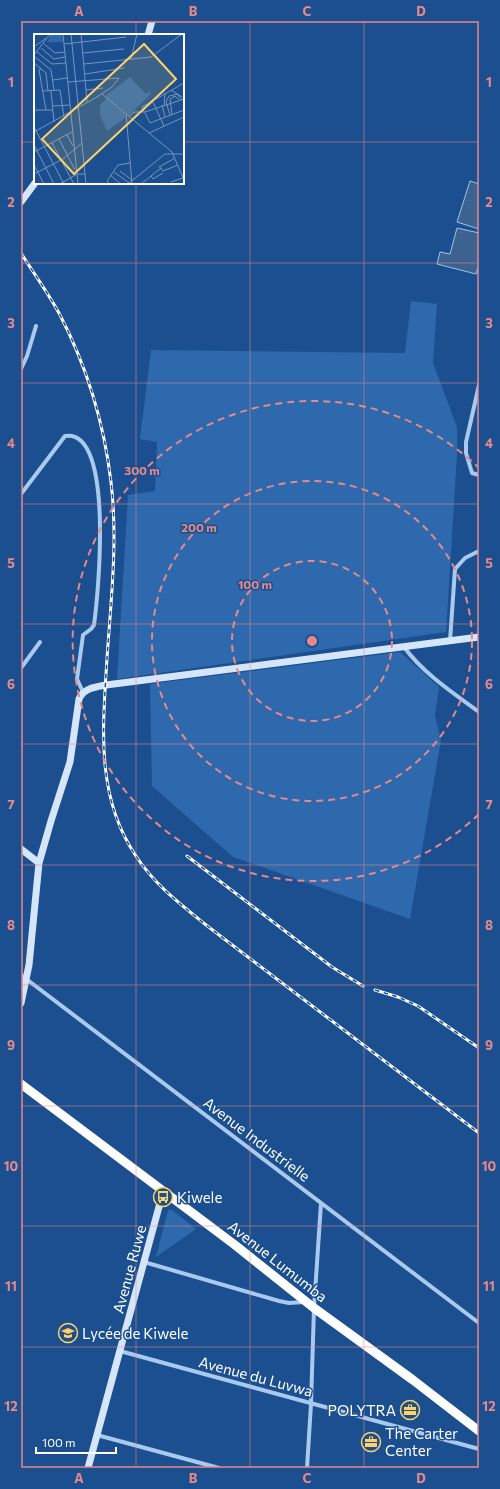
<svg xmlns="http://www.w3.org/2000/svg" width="500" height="1489" viewBox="0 0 500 1489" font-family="Commissioner,sans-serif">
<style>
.green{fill:#2e69ad}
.water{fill:#3c6290;stroke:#9cc4f0}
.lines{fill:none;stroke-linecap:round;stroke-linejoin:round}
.street{stroke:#a9c9ee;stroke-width:4}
.secondary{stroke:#d6e6fa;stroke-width:7}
.highway{stroke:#fff;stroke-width:9}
.rail-casing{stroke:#fff;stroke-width:3}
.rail{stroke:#1b4f8f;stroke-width:1.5;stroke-dasharray:4.5;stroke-linecap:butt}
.grid{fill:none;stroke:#e88989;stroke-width:1;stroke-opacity:0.55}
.ring{fill:none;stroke:#e88989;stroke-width:2;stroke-dasharray:7 5}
.labels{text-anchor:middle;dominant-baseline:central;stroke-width:3;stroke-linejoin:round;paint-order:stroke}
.street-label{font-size:15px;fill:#fff;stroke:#1b4f8f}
.poi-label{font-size:15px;fill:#fff;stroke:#1b4f8f;text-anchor:start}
.inset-road{fill:none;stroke:#7695bc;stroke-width:1}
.view{fill:#ffd166;fill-opacity:0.15;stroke:#ffd166;stroke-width:2}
.inset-edge{fill:none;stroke:#fff;stroke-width:2}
.centre{fill:#e88989;stroke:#1b4f8f;stroke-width:2}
.ring-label{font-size:12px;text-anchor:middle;font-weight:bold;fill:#e88989;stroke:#1b4f8f;stroke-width:3;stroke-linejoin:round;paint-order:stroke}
.neatline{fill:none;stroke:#e88989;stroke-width:1.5}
.grid-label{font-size:13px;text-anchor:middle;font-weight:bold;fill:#e88989}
</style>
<rect width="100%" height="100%" fill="#1b4f8f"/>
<path class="green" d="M411 301 437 304 433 363 457 427V455L446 632 117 679 128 495 155 491 157 442 140 439 151 350 405 353Z
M400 652 439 687 435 716 441 740 410 919 233 857 152 786 150 684Z
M168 1210H172L196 1229 156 1257Z"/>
<path class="water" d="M470 181 479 184V229L457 222Z
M457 228 479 233V264L476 274 437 264 440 252 450 254Z"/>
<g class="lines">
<path class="street" d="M21 369 27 356 36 326
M479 385 466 442V453L472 473 479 475
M21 494 65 436C115 428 98 596 94 625L91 629 83 635 77 679 83 692
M450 641 455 569 465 558 479 551
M404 647C423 673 453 693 479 712
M21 668 40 642
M21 975 479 1323
M144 1262 279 1301 289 1303 304 1302
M120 1351 479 1449
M97 1435 219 1468
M307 1468 311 1404 314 1308 321 1203"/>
<path class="secondary" d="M148 35 152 21
M21 202 35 183
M21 849 39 863
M21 1003 29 965 39 863 51 821 70 762 79 699C84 688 95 687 106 685L479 637
M88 1468 163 1192"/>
<path class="highway" d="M21 1084 235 1245 314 1308 413 1380 479 1431"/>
<defs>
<path id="rail" d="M21 253C34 274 49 294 60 315 88 369 104 423 111 482 118 539 111 601 107 658 103 726 95 796 136 856 154 884 180 904 206 925L479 1133
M187 856 332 967 363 986
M375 990 398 997 418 1006 479 1048"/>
</defs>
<use href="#rail" class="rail-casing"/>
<use href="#rail" class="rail"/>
</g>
<path class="grid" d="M136 21V35M250 21V1468M364 21V1468M21 142H35M183 142H479M136 183V1468M21 263H479M21 383H479M21 504H479M21 624H479M21 744H479M21 865H479M21 985H479M21 1106H479M21 1226H479M21 1347H479"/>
<g class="ring">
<circle cx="312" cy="641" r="80"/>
<circle cx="312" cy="641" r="160"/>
<path d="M479 814A240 240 0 1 1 479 468"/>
</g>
<defs>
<symbol id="bus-ring" viewBox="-11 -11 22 22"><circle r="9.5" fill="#1b4f8f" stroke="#ffd166" stroke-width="1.5"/><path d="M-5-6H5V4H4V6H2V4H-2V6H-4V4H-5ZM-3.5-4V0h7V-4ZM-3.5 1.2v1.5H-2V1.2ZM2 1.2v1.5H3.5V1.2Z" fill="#ffd166"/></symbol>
<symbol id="school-ring" viewBox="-11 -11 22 22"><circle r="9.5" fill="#1b4f8f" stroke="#ffd166" stroke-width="1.5"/><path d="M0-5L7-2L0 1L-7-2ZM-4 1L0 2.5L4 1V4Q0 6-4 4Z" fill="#ffd166"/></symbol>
<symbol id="office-ring" viewBox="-11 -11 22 22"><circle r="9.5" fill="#1b4f8f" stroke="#ffd166" stroke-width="1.5"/><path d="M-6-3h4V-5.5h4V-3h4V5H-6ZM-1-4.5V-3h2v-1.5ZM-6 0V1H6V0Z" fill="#ffd166"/></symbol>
</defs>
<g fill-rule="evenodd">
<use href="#bus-ring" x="152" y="1186" width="22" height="22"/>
<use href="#school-ring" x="57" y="1322" width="22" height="22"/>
<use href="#office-ring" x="399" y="1399" width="22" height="22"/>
<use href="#office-ring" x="360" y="1431" width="22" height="22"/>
</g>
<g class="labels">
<g class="street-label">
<text transform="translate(257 1139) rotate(37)">Avenue Industrielle</text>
<text transform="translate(278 1261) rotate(38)">Avenue Lumumba</text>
<text transform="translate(129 1269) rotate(-75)">Avenue Ruwe</text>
<text transform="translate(256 1376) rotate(15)">Avenue du Luvwa</text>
</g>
<g class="poi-label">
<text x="177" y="1197">Kiwele</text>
<text x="82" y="1333">Lycée de Kiwele</text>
<text x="396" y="1410" text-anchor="end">POLYTRA</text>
<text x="385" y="1433">The Carter<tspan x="385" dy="17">Center</tspan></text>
</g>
</g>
<g transform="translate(34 34)">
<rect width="150" height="150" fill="#1b4f8f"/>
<path d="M17 0H28L29 8H13ZM96 43 112 60 116 58 117 60 95 81 71 62ZM73 64 91 79V84L73 97 66 81V71Z" fill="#2e69ad"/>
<path class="inset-road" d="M29 0 44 150M37 0 52 150M47 0 53 68M10 10 21 19 31 18M30 10 92 3M0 13 12 4M7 14 20 25 31 23M3 18 18 30 32 29M49 19 90 15M0 21 16 0M0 22 17 36 20 56M97 25 103 0M0 29 12 39 14 57M50 30 117 23 148 0M7 35 5 36 12 76M51 40 90 34M19 46 33 44M150 49 108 73 116 89 150 76M52 56 69 54M137 56 148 63M9 57 26 56 30 83M17 57 20 88M68 60 138 118 150 146M118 66 130 92M128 71 131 83M130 71 131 59M19 72 36 71M0 76H19M111 78 150 65M92 79 98 150M138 80 136 65 141 62 145 66M136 81 132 68 135 62 143 60 148 66M95 82 100 78H110M0 93 30 150M0 98 63 63 78 53 85 44 34 48M115 99 150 83M33 101 39 112M25 105 41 136M18 109 40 150M0 111 20 150M0 118 38 98M0 131 10 150M125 132 129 137 144 131M125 133 141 124M86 137 98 146M80 138 95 149M0 140 29 125 48 109M76 141 87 150M117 142 119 145 129 139M137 148 149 144M26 150 43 140H51M76 150 73 147 84 131 96 129M94 150 131 120H150M107 150 127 134"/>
<path class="view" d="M110 10 142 45 40 140 8 105Z"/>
<rect width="150" height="150" class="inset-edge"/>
</g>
<circle cx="312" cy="641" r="6" class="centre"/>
<g class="ring-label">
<text x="142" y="475">300 m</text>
<text x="199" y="532">200 m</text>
<text x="255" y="589">100 m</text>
</g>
<rect width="500" height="1489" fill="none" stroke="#1b4f8f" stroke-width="44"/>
<path d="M36 1447v6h80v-6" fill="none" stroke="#ffffff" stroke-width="2"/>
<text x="42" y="1447" font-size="12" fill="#ffffff" stroke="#1b4f8f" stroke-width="3" paint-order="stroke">100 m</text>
<rect x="22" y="22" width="456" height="1445" class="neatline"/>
<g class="grid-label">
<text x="79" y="16">A</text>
<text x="193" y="16">B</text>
<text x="307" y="16">C</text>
<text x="421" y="16">D</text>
<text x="11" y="87">1</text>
<text x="489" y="87">1</text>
<text x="11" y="207">2</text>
<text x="489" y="207">2</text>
<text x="11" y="328">3</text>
<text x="489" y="328">3</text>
<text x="11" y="448">4</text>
<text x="489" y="448">4</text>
<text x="11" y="568">5</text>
<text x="489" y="568">5</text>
<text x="11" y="689">6</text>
<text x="489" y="689">6</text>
<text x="11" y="809">7</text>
<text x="489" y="809">7</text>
<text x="11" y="930">8</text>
<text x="489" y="930">8</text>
<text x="11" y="1050">9</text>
<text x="489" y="1050">9</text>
<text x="11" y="1171">10</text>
<text x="489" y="1171">10</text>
<text x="11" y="1291">11</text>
<text x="489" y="1291">11</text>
<text x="11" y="1411">12</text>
<text x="489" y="1411">12</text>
<text x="79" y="1483">A</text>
<text x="193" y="1483">B</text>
<text x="307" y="1483">C</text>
<text x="421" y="1483">D</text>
</g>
</svg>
